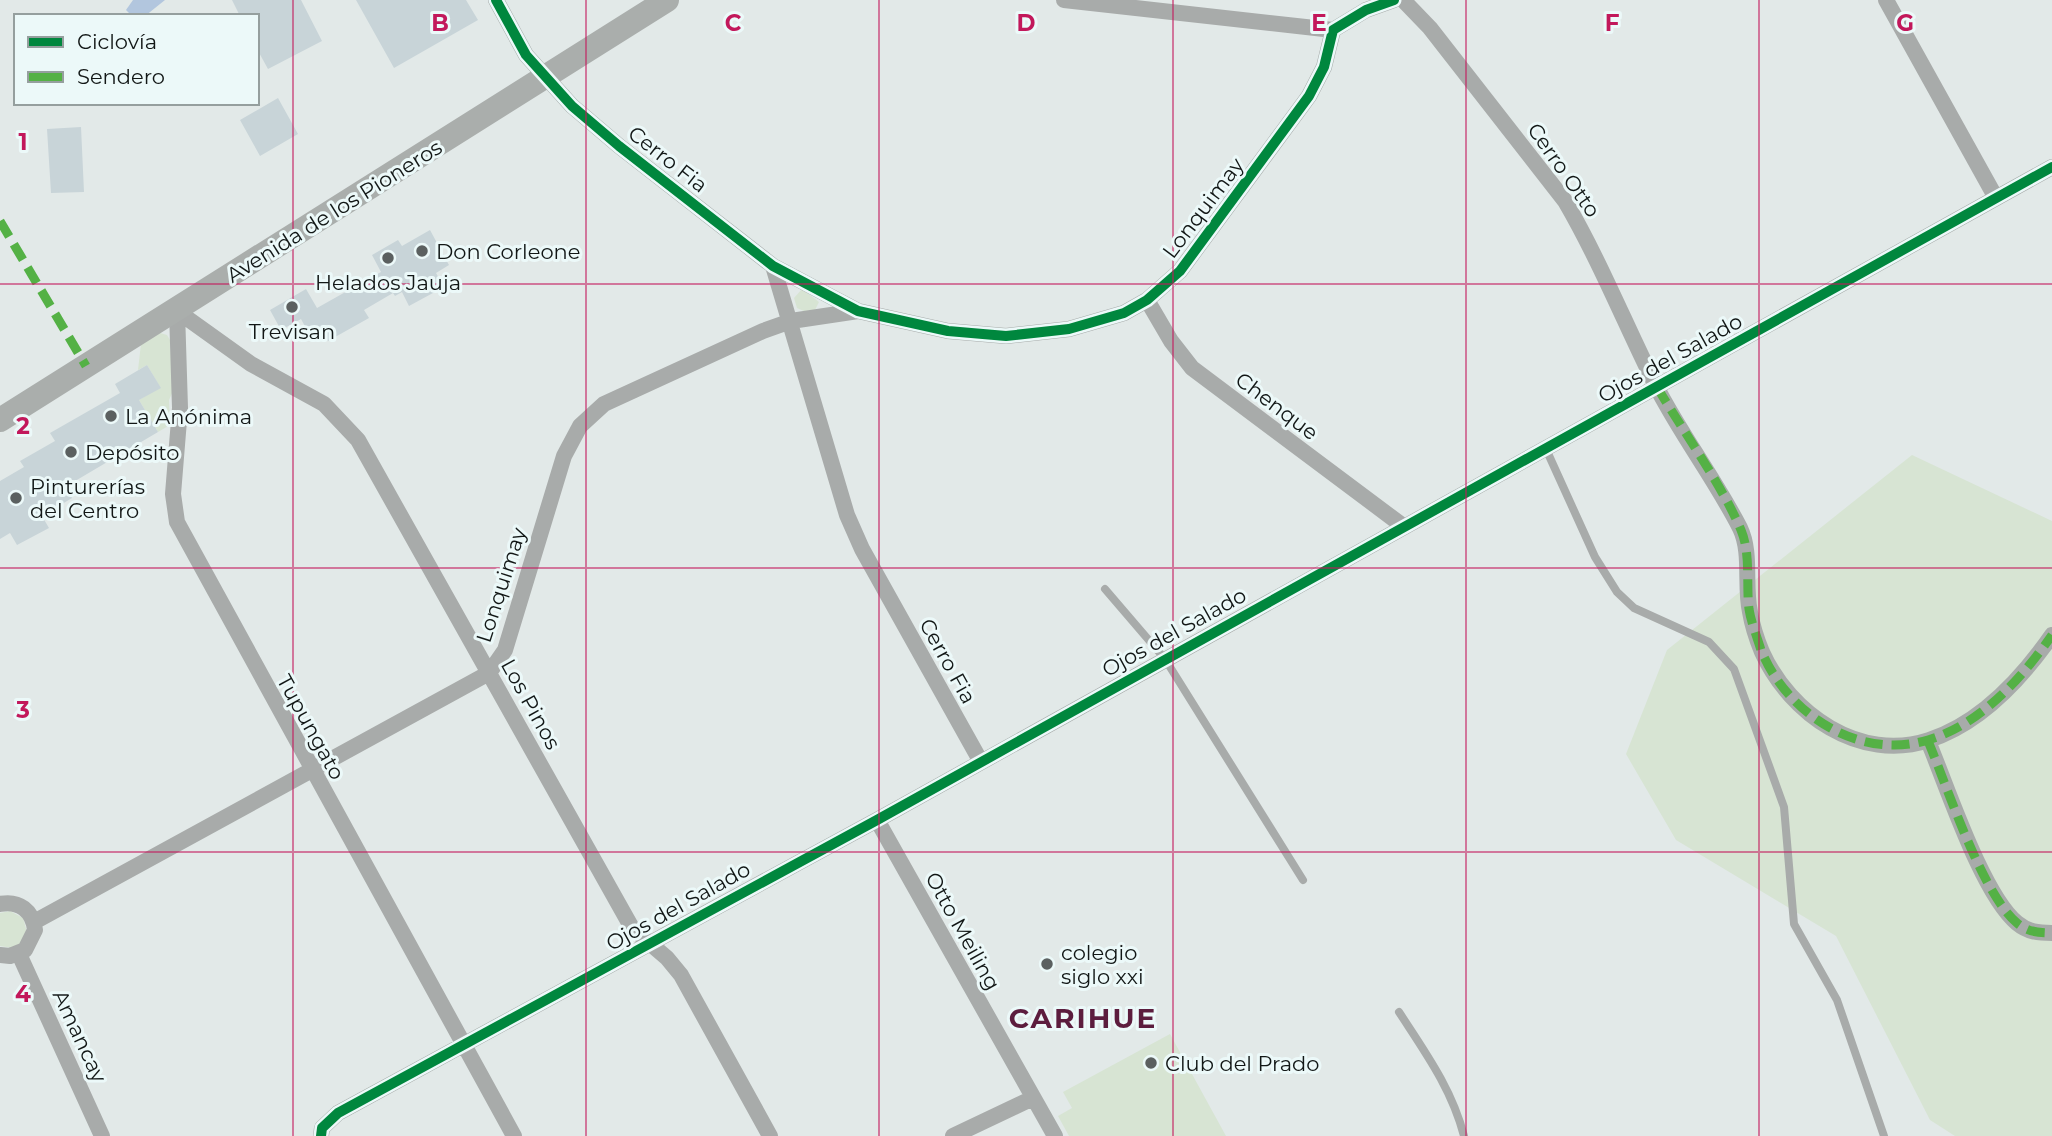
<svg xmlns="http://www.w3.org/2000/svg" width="2052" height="1136" viewBox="0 0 2052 1136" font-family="Montserrat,sans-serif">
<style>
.green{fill:#d7e4d3}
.water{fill:#b2c6de}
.building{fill:#c8d4d8}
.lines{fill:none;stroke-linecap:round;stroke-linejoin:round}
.lane{stroke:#a8abaa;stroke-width:8}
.street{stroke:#a8abaa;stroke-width:16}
.primary{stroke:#aaaeac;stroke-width:24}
.quiet{stroke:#54b145;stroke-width:9;stroke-dasharray:18 9;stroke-linecap:butt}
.cycleway-casing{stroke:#ecf9f9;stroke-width:15}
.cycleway{stroke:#00873e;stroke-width:10}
.grid{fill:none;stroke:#c2185b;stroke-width:2;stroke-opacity:0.55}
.poi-dot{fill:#5b6060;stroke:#ecf9f9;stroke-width:2.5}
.labels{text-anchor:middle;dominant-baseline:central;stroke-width:6;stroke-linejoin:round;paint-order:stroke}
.street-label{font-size:21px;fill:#121716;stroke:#ecf9f9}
.poi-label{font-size:21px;fill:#121716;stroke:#ecf9f9;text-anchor:start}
.district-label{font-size:28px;font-weight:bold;letter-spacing:2px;fill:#5c1d3e;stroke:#ecf9f9}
.grid-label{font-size:23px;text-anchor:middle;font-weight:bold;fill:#c2185b;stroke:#ecf9f9;stroke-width:6;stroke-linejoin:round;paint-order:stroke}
</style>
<rect width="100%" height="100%" fill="#e2e9e8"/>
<path class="green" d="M802 289 819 302 815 310 806 312 797 308 794 298Z
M160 333 167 335 170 340 173 391 169 400 170 425 158 432 139 400 160 387 147 365 138 370 141 344Z
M1912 455 2052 521V1136H1955L1930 1120 1836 936 1676 840 1626 754 1667 650Z
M10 911 23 918 27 932 20 944 13 948 0 946V913Z
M1170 1034 1226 1136H1069L1058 1116 1072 1108 1063 1092Z"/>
<path class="water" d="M133 0H165L145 16H132L126 10Z"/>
<path class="building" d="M232 0H301L322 41 268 69 257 49V16H240Z
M356 0H466L478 20 394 68Z
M278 98 298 134 260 156 240 120Z
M81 127 84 192 51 193 47 129Z
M430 230 449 265 436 273 444 287 409 306 402 292 395 296 393 293 364 310 369 318 328 341 324 334 313 341 301 319 281 330 270 310 306 289 317 308 381 272 372 255 398 240 402 246Z
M147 365 161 388 139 400 158 432 65 487 72 498 42 516 49 528 17 545 10 533 0 539V481L24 467 20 461 55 441 50 433 120 393 115 384Z"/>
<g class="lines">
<path class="lane" d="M1546 449 1595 557 1617 592 1634 608 1709 642 1734 669 1784 807 1794 924 1837 1000 1884 1136
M1105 589 1165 659 1303 880
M1399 1012C1425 1052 1452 1089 1464 1136"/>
<path class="street" d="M496 0 526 55 572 106 619 146 773 266 858 311 948 331 1006 336 1069 329 1124 313 1147 300 1180 271 1309 96 1324 67 1333 30 1366 10 1394 0
M1064 0 1333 30
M1403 0 1430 28 1565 201C1600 261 1625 324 1656 386 1681 435 1715 479 1740 528 1752 553 1744 585 1750 612 1752 624 1757 640 1762 652 1790 714 1860 763 1929 740 1981 723 2022 678 2052 635
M1886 0 1996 198
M773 266 847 515 862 549 981 762
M1147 300 1171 341 1192 368 1403 526
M177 311 251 364 324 404 358 440 632 928 667 958 681 975 770 1136
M177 311 180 408 173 494 177 522 514 1136
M1928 741C1947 786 1982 894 2017 923 2028 932 2038 933 2052 933
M877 820 1055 1136
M0 904C19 900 33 911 35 930L25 950 10 956 0 955
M34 922 489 673 505 650 564 456 580 426 604 404 763 331 791 321 858 311
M19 954 102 1136
M321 1136 322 1128 338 1113 877 820 2052 167
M953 1136 1033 1098"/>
<path class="primary" d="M0 420 667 0"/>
<path class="quiet" d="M0 221 86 366
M1657 387C1683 431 1722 485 1741 530 1751 554 1746 584 1749 609 1751 622 1757 637 1761 650 1787 714 1859 761 1928 740 1980 725 2023 677 2052 635
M1928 741C1947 786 1982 894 2017 923 2028 932 2038 933 2052 933"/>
<defs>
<path id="cycleway" d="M496 0 526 55 572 106 619 146 773 266 858 311 948 331 1006 336 1069 329 1124 313 1147 300 1180 271 1309 96 1324 67 1333 30 1366 10 1394 0
M321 1136 322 1128 338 1113 877 820 2052 167"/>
</defs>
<use href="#cycleway" class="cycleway-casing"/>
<use href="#cycleway" class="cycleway"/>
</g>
<path class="grid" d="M293 0V1136M586 0V1136M879 0V1136M1173 0V1136M1466 0V1136M1759 0V1136M0 284H2052M0 568H2052M0 852H2052"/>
<g class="poi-dot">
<circle cx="422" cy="251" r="7"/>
<circle cx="388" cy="258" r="7"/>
<circle cx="292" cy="307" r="7"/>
<circle cx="111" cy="416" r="7"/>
<circle cx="71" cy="452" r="7"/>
<circle cx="16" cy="498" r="7"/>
<circle cx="1047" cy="964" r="7"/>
<circle cx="1151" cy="1063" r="7"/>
</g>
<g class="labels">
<g class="street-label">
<text transform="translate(668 159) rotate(38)">Cerro Fia</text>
<text transform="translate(1564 170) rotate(55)">Cerro Otto</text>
<text transform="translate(1203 208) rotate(-53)">Lonquimay</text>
<text transform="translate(334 211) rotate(-32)">Avenida de los Pioneros</text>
<text transform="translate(1670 358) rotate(-29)">Ojos del Salado</text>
<text transform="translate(1277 406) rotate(37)">Chenque</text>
<text transform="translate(501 585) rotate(-72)">Lonquimay</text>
<text transform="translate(1174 632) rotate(-29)">Ojos del Salado</text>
<text transform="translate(948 661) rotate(61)">Cerro Fia</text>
<text transform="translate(531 704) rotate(61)">Los Pinos</text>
<text transform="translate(311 727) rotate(61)">Tupungato</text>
<text transform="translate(678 906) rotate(-29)">Ojos del Salado</text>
<text transform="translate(963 931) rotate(61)">Otto Meiling</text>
<text transform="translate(80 1036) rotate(65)">Amancay</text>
</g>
<g class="poi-label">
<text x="436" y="251">Don Corleone</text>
<text x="388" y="282" text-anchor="middle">Helados Jauja</text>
<text x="292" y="331" text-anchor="middle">Trevisan</text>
<text x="125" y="416">La Anónima</text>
<text x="85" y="452">Depósito</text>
<text x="30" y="486">Pinturerías<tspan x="30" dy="24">del Centro</tspan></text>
<text x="1061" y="952">colegio<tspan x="1061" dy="24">siglo xxi</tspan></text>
<text x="1165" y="1063">Club del Prado</text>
</g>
<g class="district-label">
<text x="1083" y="1018">CARIHUE</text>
</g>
</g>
<g class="grid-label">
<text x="440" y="31">B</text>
<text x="733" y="31">C</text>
<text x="1026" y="31">D</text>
<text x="1319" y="31">E</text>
<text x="1612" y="31">F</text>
<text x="1905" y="31">G</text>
<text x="23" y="150">1</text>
<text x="23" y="434">2</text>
<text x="23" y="718">3</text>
<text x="23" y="1002">4</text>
</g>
<rect x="14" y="14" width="245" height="91" fill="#ecf9f9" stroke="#959f9e" stroke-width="2"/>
<rect x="28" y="37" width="35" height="10" fill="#00873e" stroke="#959f9e" stroke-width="2"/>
<text x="77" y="49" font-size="21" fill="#121716">Ciclovía</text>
<rect x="28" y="72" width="35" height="10" fill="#54b145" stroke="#959f9e" stroke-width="2"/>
<text x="77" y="84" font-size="21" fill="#121716">Sendero</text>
</svg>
